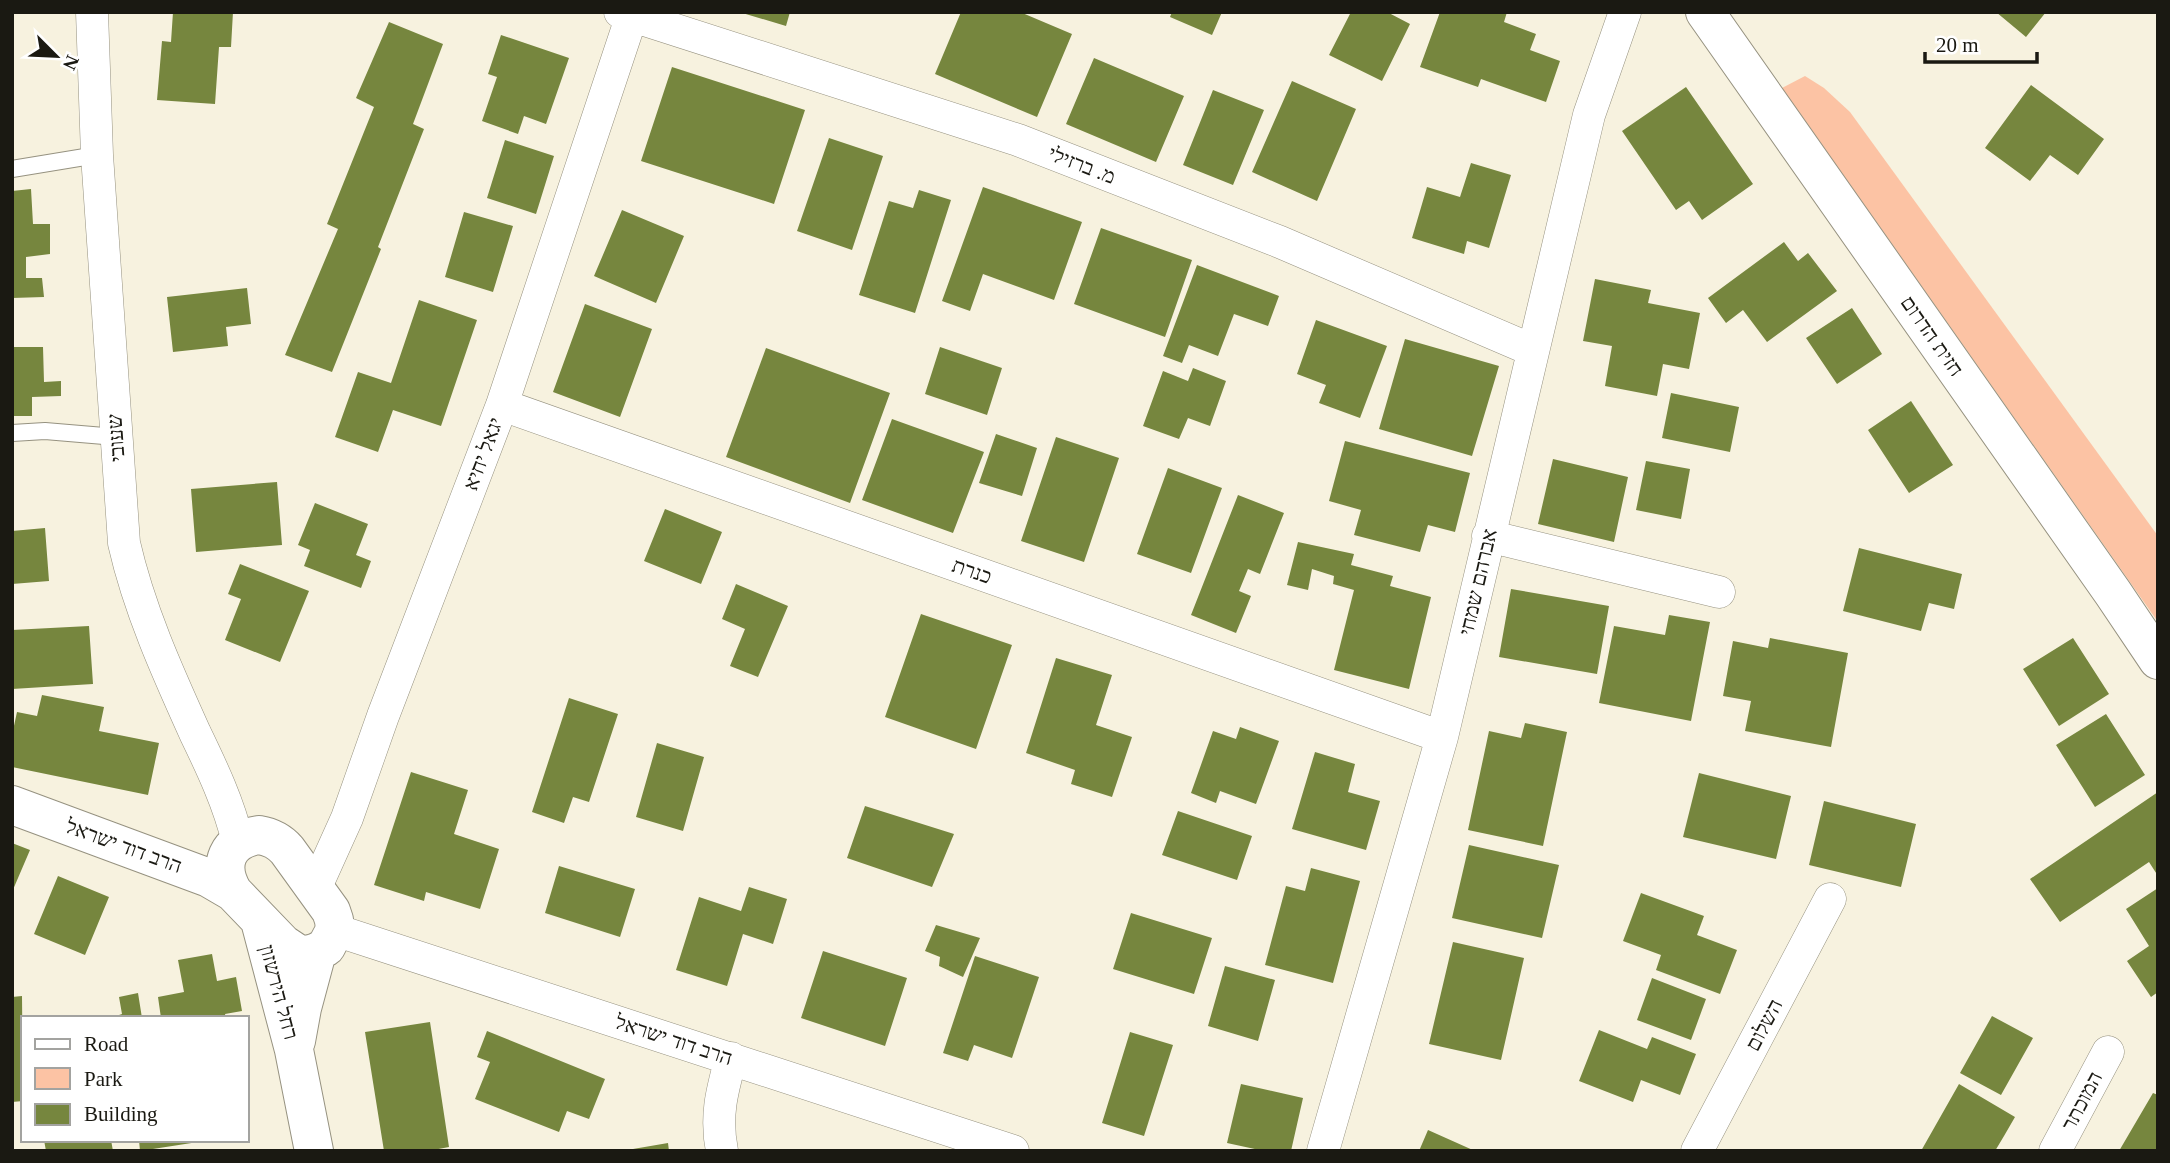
<svg xmlns="http://www.w3.org/2000/svg" width="2170" height="1163" viewBox="0 0 2170 1163" font-family="'Times New Roman',Heebo,serif">
<style>
.green{fill:#fcc3a4}
.building{fill:#76863e}
.lines{fill:none;stroke-linecap:round;stroke-linejoin:round}
.service-casing{stroke:#969280;stroke-width:18}
.minor-casing{stroke:#969280;stroke-width:33}
.tertiary-casing{stroke:#969280;stroke-width:40}
.service{stroke:#fff;stroke-width:16}
.minor{stroke:#fff;stroke-width:32}
.tertiary{stroke:#fff;stroke-width:38}
.labels{text-anchor:middle;dominant-baseline:central;stroke-width:7;stroke-linejoin:round;paint-order:stroke}
.street-label{font-size:21px;fill:#1a1912;stroke:#fff}
</style>
<rect width="100%" height="100%" fill="#f7f2df"/>
<path class="green" d="M1805 76 1824 88 1850 112 2158 536V622L1782 88Z"/>
<path class="building" d="M173 12H233L231 47H219L215 104 157 100 162 41 171 42Z
M739 12H790L786 26Z
M961 12H1020L1072 34 1037 117 935 74Z
M1172 12H1222L1212 35 1170 17Z
M1351 12H1387L1410 24 1382 81 1329 55Z
M1440 12H1507L1504 22 1536 34 1530 50 1560 61 1546 102 1481 79 1478 87 1420 67Z
M1996 12H2046L2026 37Z
M389 22 443 44 413 124 424 129 378 247 381 249 332 372 285 355 338 229 327 224 374 107 356 98Z
M501 35 569 58 546 124 524 116 518 134 482 121 497 77 488 74Z
M1094 58 1184 96 1156 162 1066 124Z
M672 67 805 110 774 204 641 161Z
M1292 81 1356 109 1317 201 1252 172Z
M2031 85 2104 139 2078 175 2050 155 2030 181 1985 148Z
M1686 87 1753 184 1702 220 1689 201 1676 210 1622 131Z
M1213 90 1264 110 1233 185 1183 165Z
M829 138 883 156 852 250 797 231Z
M505 140 554 156 536 214 487 198Z
M1471 163 1511 175 1489 248 1467 241 1464 254 1412 238 1427 187 1460 197Z
M983 187 1082 222 1054 300 983 274 970 311 942 301Z
M31 189 33 224H50V254L26 257V278H42L44 297 12 298V191Z
M919 190 951 200 915 313 859 295 889 201 913 208Z
M622 210 684 236 656 303 594 276Z
M464 212 513 226 493 292 445 277Z
M1101 228 1192 260 1165 337 1074 304Z
M1784 242 1798 261 1808 253 1837 291 1767 342 1743 310 1726 323 1708 298Z
M1197 265 1279 296 1268 326 1234 314 1218 356 1189 345 1182 363 1163 356Z
M1595 279 1651 290 1648 303 1700 313 1689 369 1663 364 1657 396 1605 386 1612 346 1583 341Z
M247 288 251 324 226 327 228 346 173 352 167 297Z
M419 300 477 320 441 426 393 410 378 452 335 437 358 372 391 383Z
M585 304 652 329 620 417 553 392Z
M1852 308 1882 354 1837 384 1806 338Z
M1316 320 1387 346 1360 418 1319 403 1326 385 1297 374Z
M1405 339 1499 366 1472 456 1379 429Z
M12 347H43L44 382 61 381V396L32 397V416H12Z
M940 347 1002 368 987 415 925 394Z
M766 348 890 393 850 503 726 457Z
M1193 368 1226 381 1210 426 1188 418 1179 439 1143 426 1163 371 1188 381Z
M1671 393 1739 407 1730 452 1662 438Z
M1911 401 1953 465 1909 493 1868 430Z
M892 419 984 452 953 533 862 500Z
M996 434 1037 448 1022 496 979 483Z
M1056 437 1119 458 1084 562 1021 541Z
M1345 441 1470 473 1455 532 1428 525 1420 552 1354 535 1361 510 1329 501Z
M1553 459 1628 477 1614 542 1538 524Z
M1646 461 1690 469 1681 519 1636 510Z
M1168 468 1222 488 1191 573 1137 554Z
M277 482 282 545 196 552 191 489Z
M1238 495 1284 513 1260 574 1248 569 1239 591 1251 596 1236 633 1191 615Z
M315 503 368 524 356 555 371 561 361 588 304 566 310 550 298 545Z
M665 509 722 532 701 584 644 561Z
M45 528 49 581 12 584V531Z
M1298 542 1354 554 1351 565 1393 576 1390 586 1431 597 1409 689 1334 670 1354 590 1333 584 1334 576 1312 569 1308 590 1287 585Z
M1859 548 1962 574 1954 609 1929 603 1921 631 1843 611Z
M240 564 309 591 280 662 225 640 241 599 228 594Z
M736 584 788 606 758 677 730 666 745 629 722 619Z
M1511 589 1609 606 1597 674 1499 657Z
M921 614 1012 645 976 749 885 717Z
M1669 615 1710 622 1691 721 1599 703 1614 626 1665 635Z
M89 626 93 684 12 689V630Z
M1770 638 1848 653 1831 747 1745 731 1751 701 1723 696 1733 641 1768 648Z
M2073 638 2109 694 2059 726 2023 669Z
M1056 658 1112 675 1096 725 1132 737 1112 797 1071 784 1075 770 1026 753Z
M42 695 104 707 99 731 159 743 148 795 12 767V735L17 712 37 716Z
M569 698 618 714 589 802 573 797 564 823 532 812Z
M2106 714 2145 775 2095 807 2056 745Z
M1525 723 1567 732 1543 846 1468 830 1489 731 1521 738Z
M1240 727 1279 741 1256 804 1220 791 1216 803 1191 793 1213 731 1236 739Z
M657 743 704 757 683 831 636 817Z
M1315 752 1355 764 1348 792 1380 801 1366 850 1292 829Z
M411 772 468 790 454 834 499 849 480 909 426 892 424 901 374 885Z
M1699 773 1791 796 1776 859 1683 837Z
M2158 792V876L2149 862 2060 922 2030 879Z
M1824 801 1916 824 1901 887 1809 865Z
M865 806 954 834 932 887 847 858Z
M1178 811 1252 836 1237 880 1162 855Z
M12 843 30 850 12 892Z
M1469 845 1559 865 1542 938 1452 918Z
M559 866 635 889 620 937 545 913Z
M1311 868 1360 881 1333 983 1265 965 1286 886 1305 891Z
M58 876 109 897 85 955 34 934Z
M749 887 787 899 773 944 743 934 727 986 676 970 699 897 741 911Z
M2158 888V992L2151 997 2127 961 2149 946 2126 909Z
M1641 893 1704 916 1697 935 1737 950 1720 994 1656 970 1661 955 1623 941Z
M1131 913 1212 938 1194 994 1113 969Z
M936 925 980 938 963 977 939 966 940 957 925 951Z
M1453 942 1524 958 1501 1060 1429 1044Z
M823 951 907 978 885 1046 801 1018Z
M212 954 217 981 236 977 242 1011 225 1014 226 1018H161L158 997 184 992 178 960Z
M975 956 1039 977 1012 1058 974 1045 968 1061 943 1053Z
M1225 966 1275 980 1258 1041 1208 1026Z
M1652 978 1706 999 1691 1040 1637 1020Z
M138 993 142 1018H110L122 1014 119 997Z
M22 996 23 1101 12 1102V997Z
M1992 1016 2033 1038 2001 1095 1960 1073Z
M430 1022 449 1147 428 1151H384L365 1032Z
M1599 1030 1647 1049 1652 1037 1696 1054 1680 1095 1641 1080 1633 1102 1579 1081Z
M487 1031 605 1079 589 1119 567 1111 559 1132 475 1099 490 1062 477 1057Z
M1130 1032 1173 1045 1144 1136 1102 1123Z
M1241 1084 1303 1098 1291 1151H1264L1227 1143Z
M1959 1084 2015 1117 2004 1136 1995 1151H1921Z
M2153 1093 2158 1095V1151H2119Z
M1428 1130 1475 1151H1419Z
M44 1140H111L113 1151H46Z
M139 1140H198V1142L140 1151Z
M668 1143 669 1151H633V1149Z"/>
<g class="lines">
<defs>
<path id="service" d="M12 169 97 155
M12 433 45 431 116 437"/>
<path id="minor" d="M92 12 97 155 124 543C139 609 167 671 195 733 212 768 229 804 238 842
M620 12 1018 140 1280 242 1532 350
M502 405 1442 737
M1488 536 1719 592
M315 889 347 818 383 716 502 405 633 12
M335 930 1013 1151
M722 1151C715 1116 722 1091 731 1058
M1323 1151 1442 737 1589 115 1625 12
M1697 1151 1830 899
M2055 1151 2108 1052"/>
<path id="tertiary" d="M1705 12 2113 593 2158 660
M12 805 209 878 233 892
M259 835C271 837 279 841 287 850L331 911 334 920 335 930 326 947 317 952 308 955 298 954 283 944 233 892C217 864 227 840 259 835Z
M260 921 294 1050 314 1151
M296 1041 302 1008 317 952"/>
</defs>
<use href="#service" class="service-casing"/>
<use href="#minor" class="minor-casing"/>
<use href="#tertiary" class="tertiary-casing"/>
<use href="#service" class="service"/>
<use href="#minor" class="minor"/>
<use href="#tertiary" class="tertiary"/>
</g>
<g class="labels">
<g class="street-label">
<text transform="translate(1082 165) rotate(21)">מ. ברזילי</text>
<text transform="translate(1932 336) rotate(55)">חזית הדרום</text>
<text transform="translate(116 438) rotate(-94)">שעובי</text>
<text transform="translate(483 454) rotate(-69)">יגאל יחיא</text>
<text transform="translate(972 571) rotate(19)">כנרת</text>
<text transform="translate(1478 582) rotate(-77)">אברהם שמחי</text>
<text transform="translate(124 846) rotate(20)">הרב דוד ישראל</text>
<text transform="translate(279 992) rotate(75)">רחל הירשזון</text>
<text transform="translate(1764 1025) rotate(-62)">השלום</text>
<text transform="translate(674 1040) rotate(18)">הרב דוד ישראל</text>
<text transform="translate(2082 1101) rotate(-62)">המוכתר</text>
</g>
</g>
<rect width="2170" height="1163" fill="none" stroke="#1a1912" stroke-width="28"/>
<rect x="21" y="1016" width="228" height="126" fill="#ffffff" stroke="#a3a3a0" stroke-width="2"/>
<rect x="35" y="1039" width="35" height="10" fill="#ffffff" stroke="#a3a3a0" stroke-width="2"/>
<text x="84" y="1051" font-size="21" fill="#1a1912">Road</text>
<rect x="35" y="1068" width="35" height="21" fill="#fcc3a4" stroke="#a3a3a0" stroke-width="2"/>
<text x="84" y="1086" font-size="21" fill="#1a1912">Park</text>
<rect x="35" y="1104" width="35" height="21" fill="#76863e" stroke="#a3a3a0" stroke-width="2"/>
<text x="84" y="1121" font-size="21" fill="#1a1912">Building</text>
<g transform="translate(56 56) rotate(114)" stroke="#ffffff" stroke-width="5" paint-order="stroke">
<path d="M0-5L12 26L0 18L-12 26Z" fill="#1a1912"/>
<text y="-10" font-size="19" font-weight="bold" text-anchor="middle" fill="#1a1912">N</text>
</g>
<path d="M1925 52v10h112v-10" fill="none" stroke="#1a1912" stroke-width="3.5"/>
<text x="1936" y="52" font-size="21" fill="#1a1912" stroke="#ffffff" stroke-width="5" paint-order="stroke">20 m</text>
</svg>
